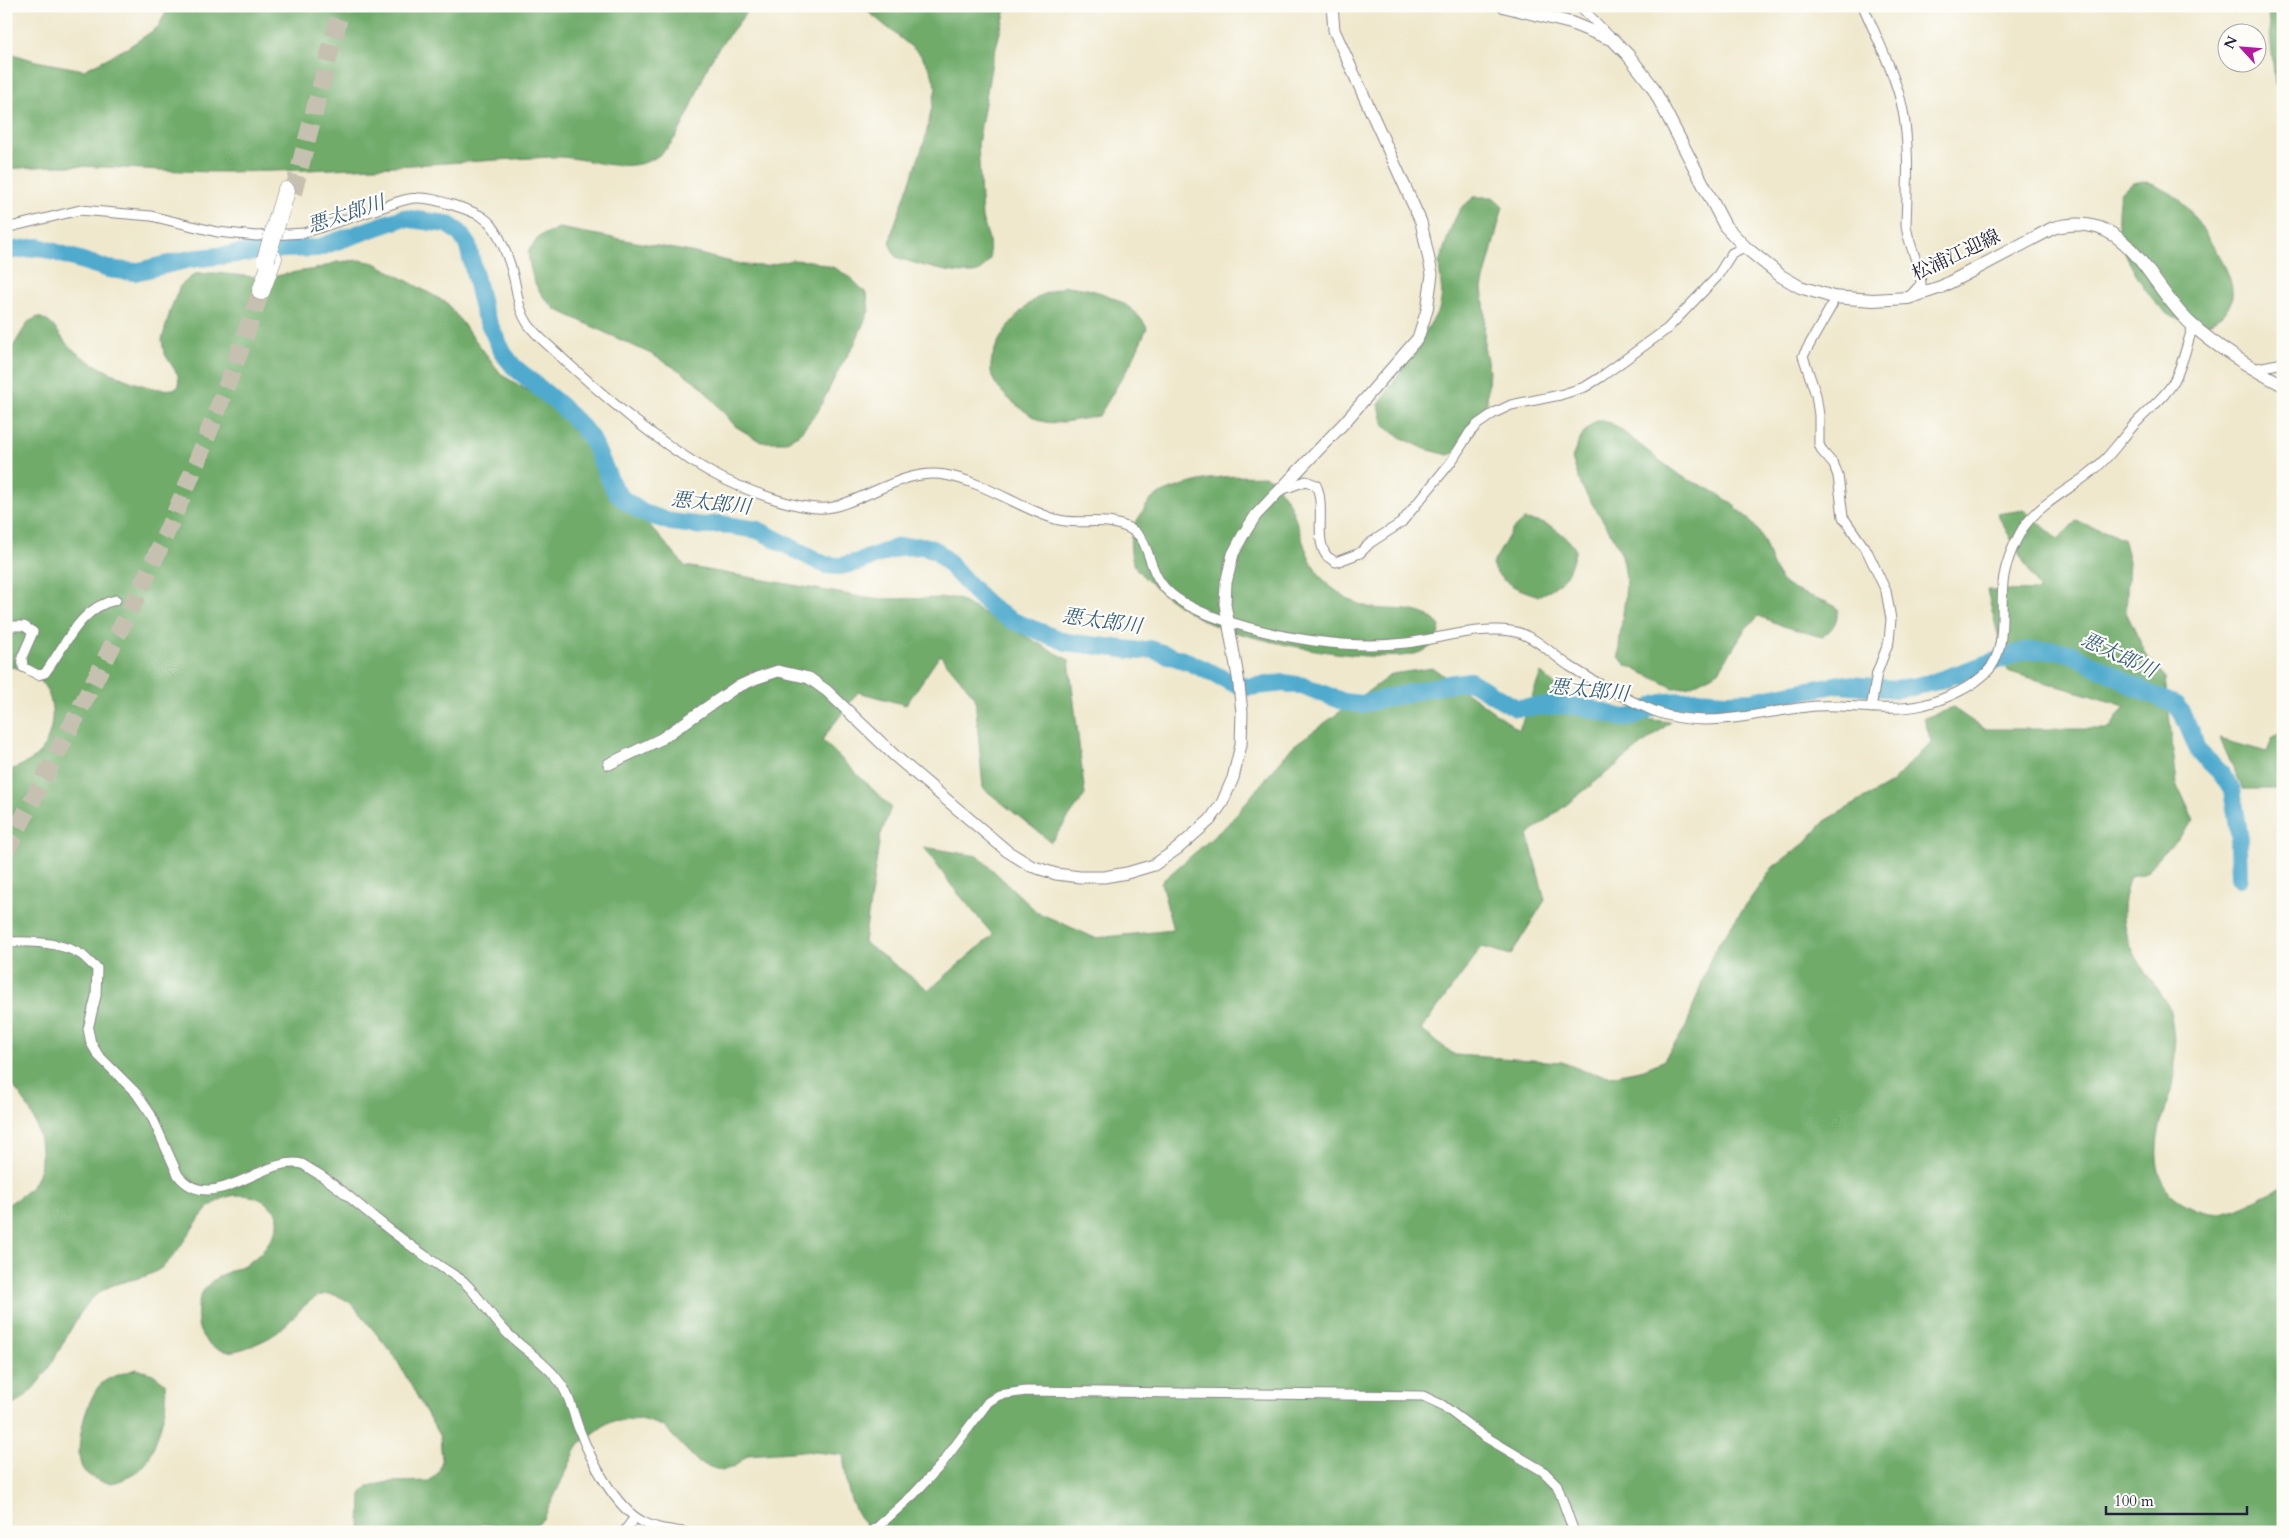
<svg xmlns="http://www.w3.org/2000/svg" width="2289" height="1538" viewBox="0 0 2289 1538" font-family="Cardo,'Noto Serif JP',serif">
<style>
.forest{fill:#6fab6b;stroke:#486653}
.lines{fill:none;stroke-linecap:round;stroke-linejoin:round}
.river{stroke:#50aace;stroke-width:18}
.motorway-tunnel{stroke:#c6c0b0;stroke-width:18;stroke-dasharray:18 9;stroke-linecap:butt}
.minor-casing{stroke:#888584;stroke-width:11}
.tertiary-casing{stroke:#888584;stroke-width:13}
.secondary-casing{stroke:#888584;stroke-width:14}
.motorway-casing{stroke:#888584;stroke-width:19}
.minor{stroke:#fff;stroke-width:9}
.tertiary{stroke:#fff;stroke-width:11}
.secondary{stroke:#fff;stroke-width:12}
.motorway{stroke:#fff;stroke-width:18}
.motorway-bridge-casing{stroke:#888584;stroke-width:19;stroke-linecap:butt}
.motorway-bridge{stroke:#fff;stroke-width:18}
.labels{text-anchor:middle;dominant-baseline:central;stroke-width:4.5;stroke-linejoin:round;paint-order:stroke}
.street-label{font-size:19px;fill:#22223b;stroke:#fdfcf7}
.water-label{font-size:20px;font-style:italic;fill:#375f7d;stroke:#fdfcf7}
</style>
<rect width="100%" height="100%" fill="#fdfcf7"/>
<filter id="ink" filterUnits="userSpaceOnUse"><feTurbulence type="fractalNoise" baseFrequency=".02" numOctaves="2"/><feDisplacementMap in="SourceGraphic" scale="10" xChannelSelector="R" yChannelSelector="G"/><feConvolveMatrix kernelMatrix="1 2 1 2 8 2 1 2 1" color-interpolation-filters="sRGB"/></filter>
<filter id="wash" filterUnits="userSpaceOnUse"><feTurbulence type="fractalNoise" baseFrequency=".0096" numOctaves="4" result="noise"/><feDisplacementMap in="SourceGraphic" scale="20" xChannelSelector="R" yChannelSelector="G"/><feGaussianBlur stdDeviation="1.12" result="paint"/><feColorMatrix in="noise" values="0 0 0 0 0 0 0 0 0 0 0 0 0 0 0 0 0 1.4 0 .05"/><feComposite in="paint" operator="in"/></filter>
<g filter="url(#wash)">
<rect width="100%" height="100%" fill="#efe8cd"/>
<path class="forest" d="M170 6H750C741 22 728 35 717 50 695 83 687 145 649 161 616 174 583 155 550 157 441 163 333 171 224 172 169 172 115 166 61 166 43 166 24 168 6 169V52L36 61 84 70 127 48 157 28Z
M861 6H1007L992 62 978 144 982 218 989 239 990 259C987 263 983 269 980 271 965 279 912 263 896 257L890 245 892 232 925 140 936 88 931 71 920 54Z
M2262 6H2283V102L2275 83 2268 14Z
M2143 181C2185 195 2188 208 2211 243 2225 265 2248 300 2216 319 2210 323 2202 326 2195 324 2185 323 2170 317 2163 310 2148 297 2127 262 2121 243 2116 228 2118 208 2120 193L2133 183Z
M1474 197H1493L1503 206 1482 288 1485 312 1484 347 1489 369 1487 402 1470 440 1454 453 1448 455 1425 449 1400 437 1384 426 1379 405 1439 310 1442 295 1439 263 1452 225 1460 209Z
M559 228 691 252 744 265 765 266 792 260 811 261 835 268 851 278 867 294 869 311 854 345 838 371 817 413 798 435 785 442H761L735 426 700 385 680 371 653 355 555 309C535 290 531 278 528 251L540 236Z
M360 260 375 263 447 303 502 375 586 425 608 460 609 478 685 566 873 599 956 598 1069 660 1085 795 1051 842 983 788 975 697 940 655 906 705 858 692 822 740 891 807 880 837 864 942 929 990 993 935 951 885 924 847 978 856 1037 912 1095 938 1173 930 1161 882 1227 825 1293 746 1392 674 1433 668 1519 730 1541 673 1588 713 1671 722 1528 835 1545 900 1511 955 1482 947 1421 1030 1455 1055 1562 1062 1587 1072 1610 1076 1644 1069 1663 1061 1686 1027 1709 962 1720 941 1773 867 1805 843 1825 821 1891 783 1931 742 1924 718 1953 708 1984 729H2109L2125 706 2007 671 1987 590 2040 591 1997 514 2024 510 2058 539 2076 521 2123 538 2129 561 2126 612 2147 656 2165 678 2177 784 2194 821 2144 874 2130 877C2115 918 2125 940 2148 976 2156 989 2168 1000 2171 1015 2174 1035 2176 1060 2174 1080 2172 1096 2164 1111 2160 1127 2153 1156 2156 1188 2184 1203 2193 1208 2209 1215 2220 1213 2243 1209 2262 1195 2283 1187V1532H871C847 1505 848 1489 843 1455L805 1451 748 1455 735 1466 722 1471 699 1463 663 1426 641 1419 609 1422 579 1444 544 1518C524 1538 506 1524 481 1524L474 1532H360L361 1494 368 1486 389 1482 429 1481 439 1472 442 1459 440 1437 395 1357 354 1306C316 1274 302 1315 275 1334 268 1339 258 1343 251 1346 240 1350 229 1354 218 1349 208 1346 199 1334 198 1324 197 1310 197 1296 208 1285 217 1275 232 1271 244 1265 257 1259 265 1248 273 1236 277 1230 280 1223 277 1215 274 1208 262 1199 254 1197 204 1184 192 1240 165 1265 140 1287 109 1273 84 1308 63 1337 43 1395 6 1408V1206C17 1198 28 1193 35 1181 52 1150 32 1101 6 1080V772C17 767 35 761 42 750 63 716 52 667 6 667V358L28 322 38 317C55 321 59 337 71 348 89 365 157 399 179 387L178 375 164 353 162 340 171 308 180 286 195 274 215 273 267 278 290 273 316 269 337 262Z
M1065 286C1096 288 1132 300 1147 328L1132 361 1099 416C1085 418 1057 425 1045 422 1034 419 1025 411 1015 404 1005 396 992 384 991 371 989 346 1015 314 1034 300 1043 293 1055 290 1065 286Z
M1598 420 1611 423C1634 439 1655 458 1678 474 1689 481 1702 485 1713 491 1729 500 1745 514 1756 528 1769 544 1769 566 1781 580 1795 596 1823 596 1838 609 1838 622 1832 630 1822 637L1783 626 1759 616 1745 629 1719 671 1690 686 1674 688 1626 665 1619 658C1618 626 1630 596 1624 564 1621 542 1593 508 1582 487 1578 478 1575 467 1572 458 1578 443 1583 429 1598 420Z
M1264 476 1272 479C1278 488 1287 497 1291 507 1303 537 1307 570 1335 590 1345 598 1360 606 1373 608 1398 611 1422 605 1440 626 1439 635 1435 644 1427 649 1393 671 1246 640 1209 623 1194 617 1141 580 1135 566 1128 551 1129 532 1138 519 1142 513 1146 505 1151 500 1161 490 1200 480 1215 478 1230 475 1248 477 1264 476Z
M1523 520C1549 522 1560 529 1576 549 1568 577 1565 582 1539 596 1521 590 1500 584 1492 565L1512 530Z
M2283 733V789H2243L2220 739 2267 752 2273 737Z
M137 1369 153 1374 165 1383C165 1389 167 1396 166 1402 164 1418 153 1455 143 1467 137 1474 125 1479 116 1482 107 1485 92 1479 85 1472 70 1457 87 1395 102 1383 111 1376 127 1372 137 1369Z"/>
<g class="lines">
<path class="river" d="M6 251 39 247 108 269 135 272 190 259 284 249 317 248 403 218 447 224 460 233 468 246 484 313 503 353 514 367 560 405 582 427 592 440 614 489 623 499 643 513 671 522 704 526 719 524 758 530 825 565 840 566 858 562 899 547 924 546 937 551 982 599 996 611 1013 621 1066 642 1140 651 1150 649 1189 662 1235 684 1248 687 1284 683 1304 686 1344 702 1362 704 1448 684 1470 681 1516 708 1564 705 1588 708 1623 718 1633 717 1658 704 1667 702 1698 700 1727 702 1752 701 1840 684 1895 689 1912 687 1934 682 2024 651 2054 650 2070 653 2146 692 2176 705 2182 713 2199 752 2221 773 2232 790 2240 839 2238 845 2239 878"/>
</g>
</g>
<g filter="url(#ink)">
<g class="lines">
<path class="motorway-tunnel" d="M293 193 342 6
M6 851C53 761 100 672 144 581 189 487 227 389 261 291"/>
<defs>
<path id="minor" d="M1580 6 1610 37
M1863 6C1876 36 1897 78 1903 111 1910 148 1907 188 1906 226 1909 247 1920 263 1921 284L1910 296
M6 228 80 210 151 216 217 232 256 236 304 233C330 224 357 216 383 207 393 204 405 198 417 198 432 197 448 204 462 208 479 214 490 219 498 235 505 249 511 265 514 279 518 296 518 309 528 324 537 337 550 346 561 357 607 399 656 441 710 472 737 487 804 514 833 507 870 498 906 468 945 475 984 482 1017 507 1055 519 1074 525 1093 519 1113 523 1154 531 1142 556 1161 583 1173 601 1200 612 1220 619 1278 638 1346 650 1406 643 1438 639 1479 626 1511 631 1534 634 1552 655 1571 667 1598 684 1625 699 1654 711 1708 732 1763 710 1817 706 1852 704 1889 713 1923 705 1945 699 1969 689 1986 673 2008 652 2000 611 2003 583 2005 564 2013 545 2023 528 2039 505 2065 492 2086 476 2108 460 2117 444 2134 425 2147 410 2165 398 2174 381 2183 364 2187 344 2193 326
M1833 297 1832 305 1803 356 1816 395 1819 415V444L1822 451 1834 465 1838 476 1843 517 1868 553 1886 591 1891 619 1889 641 1877 673 1871 708
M2253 369 2283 363
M1281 490 1306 481 1316 485C1326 506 1314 538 1326 555 1328 558 1333 560 1336 562L1360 553 1370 543 1401 523 1451 462 1470 432 1478 424 1494 413 1511 405 1560 395 1585 387 1601 377 1667 329 1716 278 1732 253 1745 247
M6 626H24L33 632 22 657 23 667 38 675 45 673 50 666C67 641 83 606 116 600
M6 942C30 941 62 942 82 955 87 959 92 965 97 968L96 996 88 1029 91 1043 98 1055 136 1093 151 1115 178 1175C211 1218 265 1154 302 1164 306 1166 311 1170 315 1172 336 1184 351 1199 370 1214 399 1238 431 1261 463 1281 480 1297 491 1317 507 1333 523 1349 545 1362 558 1380 569 1393 573 1413 579 1429 590 1458 614 1507 643 1522 655 1529 670 1530 684 1532
M624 1532 635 1517
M872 1532 914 1494 940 1466 988 1402 999 1395 1026 1391 1423 1396 1442 1405 1482 1435 1543 1471 1557 1485 1574 1532"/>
<path id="tertiary" d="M609 764 661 739 735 688 757 678 778 671 809 678 827 691 895 756 1007 851 1031 866 1056 874 1080 877H1104L1127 873 1154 865 1177 849 1210 820 1222 803 1233 778 1241 745 1242 712 1238 677 1225 604 1226 583 1233 554 1243 535 1256 515 1344 423 1418 338 1427 310 1432 274 1421 222 1334 30 1332 6"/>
<path id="secondary" d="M1503 6 1571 23 1613 40 1628 55 1652 86 1725 226 1745 247 1781 276 1800 287 1833 297 1873 300 1908 298 1941 287 2053 228C2130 207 2145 282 2191 324 2218 348 2251 368 2283 385"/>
<path id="motorway" d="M275 228 286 191
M261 291 273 258"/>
</defs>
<use href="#minor" class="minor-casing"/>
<use href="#tertiary" class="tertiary-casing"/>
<use href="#secondary" class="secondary-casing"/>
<use href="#motorway" class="motorway-casing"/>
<use href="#minor" class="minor"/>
<use href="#tertiary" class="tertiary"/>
<use href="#secondary" class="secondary"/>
<use href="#motorway" class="motorway"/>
<defs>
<path id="motorway-bridge" d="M266 259 275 228"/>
</defs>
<use href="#motorway-bridge" class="motorway-bridge-casing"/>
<use href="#motorway-bridge" class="motorway-bridge"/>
</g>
</g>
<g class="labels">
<g class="street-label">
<text transform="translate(1956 255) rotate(-25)">松浦江迎線</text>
</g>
<g class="water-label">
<text transform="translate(346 214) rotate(-18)">悪太郎川</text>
<text transform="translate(711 503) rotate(6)">悪太郎川</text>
<text transform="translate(1102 621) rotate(8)">悪太郎川</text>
<text transform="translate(2119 655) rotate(25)">悪太郎川</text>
<text transform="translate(1589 690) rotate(6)">悪太郎川</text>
</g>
</g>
<rect width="2289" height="1538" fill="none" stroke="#fdfcf7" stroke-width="25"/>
<g transform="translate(2242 48) rotate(296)"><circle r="24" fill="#fdfcf7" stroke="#a5a5ac"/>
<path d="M0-4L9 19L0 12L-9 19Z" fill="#b5179e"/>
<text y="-8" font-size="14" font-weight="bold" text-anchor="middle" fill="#22223b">N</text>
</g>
<path d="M2106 1506v8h141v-8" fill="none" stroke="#22223b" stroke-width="2.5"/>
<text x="2114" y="1506" font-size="15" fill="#22223b" stroke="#fdfcf7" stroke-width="4" paint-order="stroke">100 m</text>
</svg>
